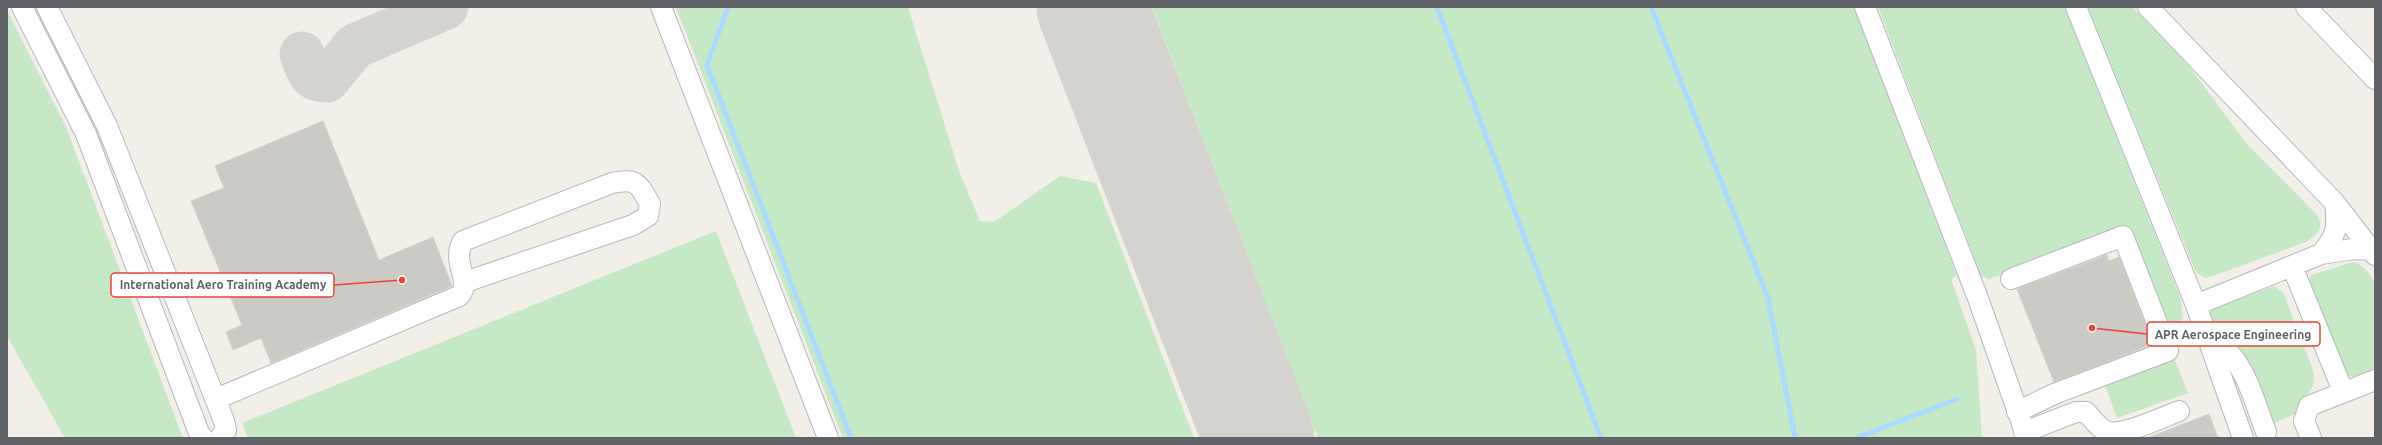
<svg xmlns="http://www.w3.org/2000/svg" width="2382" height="445" viewBox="0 0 2382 445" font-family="Ubuntu,sans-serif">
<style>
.green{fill:#c5e8c5}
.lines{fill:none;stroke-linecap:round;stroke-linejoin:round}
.stream{stroke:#aadaff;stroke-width:5}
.taxiway{stroke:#d4d3d0;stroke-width:45}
.runway{stroke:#d4d3d0;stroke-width:111}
.building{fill:#cccac5;stroke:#d6d1c6}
.minor-casing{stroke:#b5b8bc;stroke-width:22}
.minor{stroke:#fff;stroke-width:20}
.leader{fill:none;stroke:#ea4335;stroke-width:1.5}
.callout-dot{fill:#ea4335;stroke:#fff;stroke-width:1.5}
.callout{fill:#fff;stroke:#ea4335;stroke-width:1.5}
.callout-label{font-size:12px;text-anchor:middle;font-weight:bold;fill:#5f6368}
</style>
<rect width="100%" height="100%" fill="#f1efe8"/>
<path class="green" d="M676 7H908L959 171 980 221 994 222 1060 176 1096 183 1194 438H843Z
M1152 7H1854L1957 275 1951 279 1976 350 1982 438H1318Z
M1878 7H2065L2180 297C2184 318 2183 333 2176 353L2128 227 1989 279 1981 276Z
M2087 7H2133L2189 66 2246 143 2317 215C2325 228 2317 235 2306 242L2210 277 2205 278 2196 272Z
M7 10 66 127 183 438H65L7 336Z
M716 231 796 438H248L242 423Z
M2353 262C2362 264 2370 273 2374 282 2378 291 2375 354 2375 368 2365 372 2354 380 2344 374L2308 284 2311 276 2315 274Z
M2274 286 2283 292 2314 373C2315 398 2300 393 2295 414L2273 424 2252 367 2240 349 2214 330 2209 315 2213 309Z
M2174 358 2188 393 2117 418 2105 385Z"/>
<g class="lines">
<path class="stream" d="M728 7 707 65 851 438
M1437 7 1601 438
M1651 7 1768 298 1795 438
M1856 438 1957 399"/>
<path class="taxiway" d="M302 54C308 69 308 80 327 80L355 46 446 7"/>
<path class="runway" d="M1092 7 1259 438"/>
</g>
<path class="building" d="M323 121 379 260 433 237 452 286 271 363 261 338 233 350 226 332 242 325 191 201 224 188 215 166Z
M2107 255 2109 261 2119 257 2153 344 2054 382 2017 289Z
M2209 414 2218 438H2150V437Z"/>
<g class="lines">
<defs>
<path id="minor" d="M22 7 86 134 199 433 203 438
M47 7 107 126 224 421 226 430 220 438
M661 7 828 438
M1865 7 1979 301 2027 438
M2076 7 2196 305 2243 438
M2148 7 2335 203 2375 255
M2306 7 2375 79
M2335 203C2338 228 2337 235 2321 254L2353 249 2372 250
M2292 266 2343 391
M2011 279 2123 236 2168 351 2054 394 2017 412
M2196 305 2321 254
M2208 339C2218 345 2229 351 2235 360 2250 381 2257 409 2266 432
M216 399 459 296C474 280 450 264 463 241L612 183C637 178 638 183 650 204L648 216 633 225 465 282
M2024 432 2076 412H2086C2091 417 2097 426 2104 430 2118 439 2163 417 2179 411
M2311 438 2304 421 2309 406 2375 380"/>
</defs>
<use href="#minor" class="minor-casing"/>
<use href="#minor" class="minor"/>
</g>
<path class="leader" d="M402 280L334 285M2092 328L2147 334"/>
<g class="callout-dot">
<circle cx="402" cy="280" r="4"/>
<circle cx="2092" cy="328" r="4"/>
</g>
<g class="callout">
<rect x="111" y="273" width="223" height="24" rx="4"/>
<rect x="2147" y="322" width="173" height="24" rx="4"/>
</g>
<g class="callout-label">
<text x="223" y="289">International Aero Training Academy</text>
<text x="2233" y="339">APR Aerospace Engineering</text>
</g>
<rect width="2382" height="445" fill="none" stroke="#5f6368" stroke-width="16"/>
</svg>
